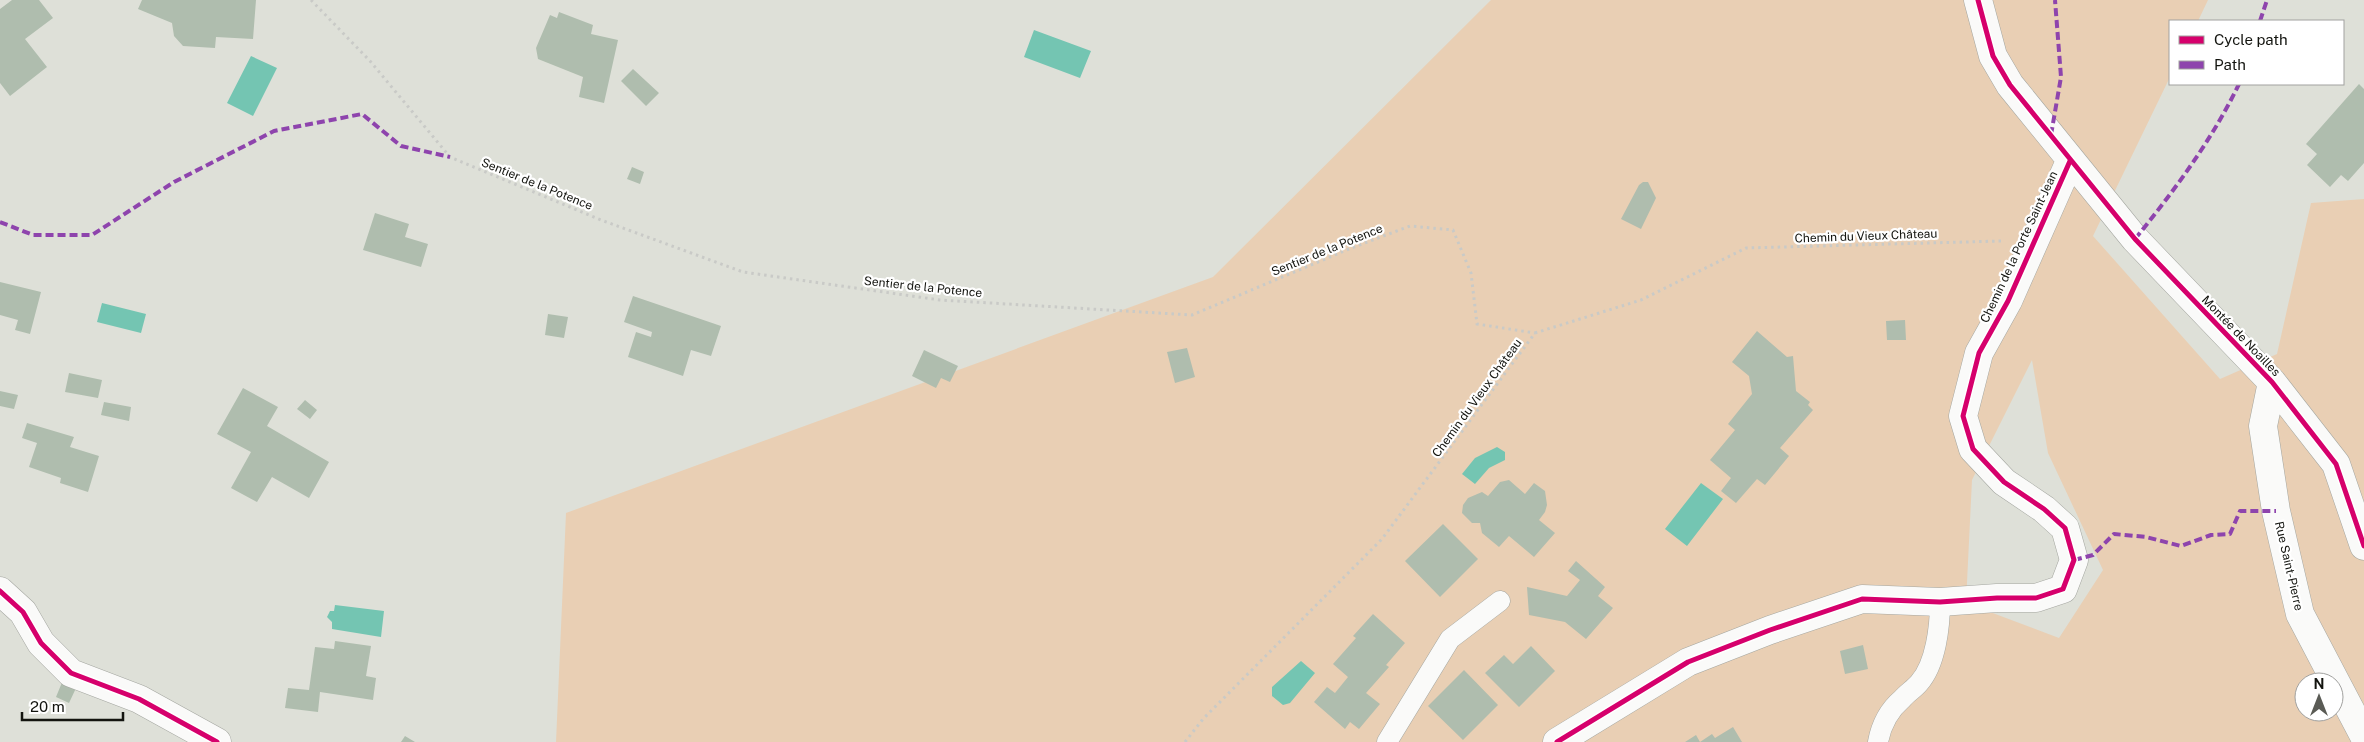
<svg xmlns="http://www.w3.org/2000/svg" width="2364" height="742" viewBox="0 0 2364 742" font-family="'Public Sans',sans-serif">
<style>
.green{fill:#e9cfb4;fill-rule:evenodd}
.water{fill:#74c5b2}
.building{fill:#afbdae}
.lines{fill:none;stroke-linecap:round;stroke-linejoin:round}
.lane-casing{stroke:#a4a6a0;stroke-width:21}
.street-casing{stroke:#a4a6a0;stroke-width:29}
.path{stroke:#c9cac7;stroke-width:3;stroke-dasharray:2.5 4;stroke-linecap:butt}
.lane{stroke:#fafaf9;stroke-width:20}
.street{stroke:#fafaf9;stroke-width:28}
.quiet{stroke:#8e44ad;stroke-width:4;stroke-dasharray:8 4;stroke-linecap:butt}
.cycleway-casing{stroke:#fff;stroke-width:8}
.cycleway{stroke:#d6006c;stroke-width:5}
.labels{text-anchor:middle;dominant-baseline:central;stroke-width:4.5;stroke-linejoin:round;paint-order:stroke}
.street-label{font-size:12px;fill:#13140f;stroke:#fff}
</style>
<rect width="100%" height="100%" fill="#dee0d8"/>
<path class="green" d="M1491 0H2208L2198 21H2170V77L2093 236 2220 379 2277 354 2311 203 2364 199V742H556L566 513 1213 277ZM2032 360 2048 453 2103 570 2059 638 1966 603 1972 480ZM2304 682H2334V712H2304Z"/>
<path class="water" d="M1034 30 1091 51 1080 78 1024 57Z
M251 56 277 68 253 116 227 103Z
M102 303 146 314 141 333 97 322Z
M1497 447 1505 452V460L1489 468 1475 484 1462 474 1475 458Z
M1701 483 1723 499 1687 546 1665 529Z
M335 605 384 611 381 637 332 629V622L327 617 330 611H334Z
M1301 661 1315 673 1290 703 1283 705 1272 696V687Z"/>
<path class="building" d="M12 0H39L53 18 25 39 47 67 10 96 0 83V9Z
M142 0H256L253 39 216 37 215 48 183 46 174 36 172 23 138 9Z
M559 12 593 25 591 34 618 40 604 103 579 97 583 77 538 59 536 48 550 15 557 18Z
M633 69 659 93 646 106 621 81Z
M2359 84 2364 89V163L2348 181 2341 175 2330 187 2307 165 2317 154 2306 144Z
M632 167 644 172 640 184 627 179Z
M1643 182H1648L1656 198 1641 229 1621 219 1639 185Z
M375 213 409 224 405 237 428 244 421 267 363 250Z
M0 282 41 292 30 334 15 330 18 320 0 315Z
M633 296 721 326 711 356 691 350 683 376 628 357 636 332 651 337 652 332 624 322Z
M548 314 568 317 564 338 545 335Z
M1905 320 1906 340H1887L1886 321Z
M1757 331 1787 357 1793 356 1796 391 1810 402 1808 405 1813 410 1780 448 1789 456 1765 485 1757 479 1736 503 1721 491 1731 478 1710 460 1735 430 1728 424 1752 394 1749 376 1732 362Z
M1187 348 1195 377 1175 383 1167 352Z
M924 350 958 366 950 382 941 378 936 388 912 376Z
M69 373 102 380 98 398 65 392Z
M243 388 278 407 267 426 329 462 309 498 272 477 257 502 231 488 251 452 217 434Z
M0 391 18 395 14 409 0 406Z
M305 400 317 410 310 419 297 409Z
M104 402 131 407 129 421 101 415Z
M27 423 74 437 70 447 99 456 88 492 60 483 61 478 29 467 37 443 22 438Z
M1509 480 1525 494 1534 483 1545 491 1547 505 1545 512 1539 520 1555 533 1534 557 1509 536 1499 547 1482 533 1480 523H1472L1462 513 1463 505 1468 498 1482 492 1488 496 1500 482Z
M1443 524 1478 559 1440 597 1405 561Z
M1576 561 1605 587 1598 596 1613 608 1586 639 1565 622 1529 615 1527 587 1567 596 1580 580 1568 571Z
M1373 614 1405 643 1386 665 1389 667 1366 693 1380 704 1359 729 1350 722 1345 729 1314 702 1327 687 1335 693 1348 677 1333 664 1356 638 1353 636Z
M335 641 371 646 366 676 376 678 373 700 320 692 318 712 285 708 288 688 309 690 315 647 334 649Z
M1863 645 1868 669 1845 674 1840 651Z
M1531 646 1555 671 1519 707 1485 673 1504 655 1513 664Z
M1464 670 1498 705 1463 740 1428 706Z
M63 680 77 686 69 703 56 697Z
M1733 727 1742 742H1685L1696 735 1700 742 1712 734 1715 738Z
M405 736 415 742H401Z"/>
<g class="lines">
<defs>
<path id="lane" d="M1387 742 1450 639 1500 601
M1878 742C1881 726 1889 710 1902 699 1907 693 1914 689 1919 683 1936 664 1940 626 1940 602"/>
<path id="street" d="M1978 0 1993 56 2010 85 2135 239 2272 382 2336 464 2364 546
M2272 382 2263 426 2276 511 2300 614 2364 736
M0 591 23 612 41 643 71 673 139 699 217 742
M1557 742 1688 662 1770 630 1862 599 1940 602 1997 598H2036L2063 589 2074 560 2065 528 2044 509 2004 482 1973 449 1963 416 1979 353 2008 301 2070 161"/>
</defs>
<use href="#lane" class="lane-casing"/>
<use href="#street" class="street-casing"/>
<path class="path" d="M311 0 370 61 450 157 601 220 743 272 940 300 1192 315 1349 249 1410 226 1453 230 1471 273 1477 324 1535 333
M1185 742 1203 719 1382 539 1535 333 1641 300 1746 248 2001 241"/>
<use href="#lane" class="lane"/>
<use href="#street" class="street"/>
<path class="quiet" d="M2260 21 2267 0
M2051 135 2061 77 2055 0
M0 222 33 235H92L174 182 274 131 362 114 401 146 450 157
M2135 239C2174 191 2212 140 2239 84
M2074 560 2093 555 2114 534 2146 537 2181 546 2211 535 2230 534 2240 511H2276"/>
<defs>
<path id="cycleway" d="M1978 0 1993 56 2010 85 2135 239 2272 382 2336 464 2364 546
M0 591 23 612 41 643 71 673 139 699 217 742
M1557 742 1688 662 1770 630 1862 599 1940 602 1997 598H2036L2063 589 2074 560 2065 528 2044 509 2004 482 1973 449 1963 416 1979 353 2008 301 2070 161"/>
</defs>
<use href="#cycleway" class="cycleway-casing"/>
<use href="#cycleway" class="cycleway"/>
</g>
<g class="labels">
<g class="street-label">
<text transform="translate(537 184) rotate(22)">Sentier de la Potence</text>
<text transform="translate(1866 236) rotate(-2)">Chemin du Vieux Château</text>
<text transform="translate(2019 247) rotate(-65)">Chemin de la Porte Saint-Jean</text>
<text transform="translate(1327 250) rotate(-22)">Sentier de la Potence</text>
<text transform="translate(923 287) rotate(6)">Sentier de la Potence</text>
<text transform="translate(2241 336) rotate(46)">Montée de Noailles</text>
<text transform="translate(1477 398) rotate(-54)">Chemin du Vieux Château</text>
<text transform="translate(2289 566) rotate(77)">Rue Saint-Pierre</text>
</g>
</g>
<rect x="2169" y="20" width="175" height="65" fill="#ffffff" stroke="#a1a19f"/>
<rect x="2179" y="36" width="25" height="8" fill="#d6006c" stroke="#a1a19f"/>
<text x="2214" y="45" font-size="15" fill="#13140f">Cycle path</text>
<rect x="2179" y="61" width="25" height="8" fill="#8e44ad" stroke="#a1a19f"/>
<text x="2214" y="70" font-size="15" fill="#13140f">Path</text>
<g transform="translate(2319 697)"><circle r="24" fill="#ffffff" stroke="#a1a19f"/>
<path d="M0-4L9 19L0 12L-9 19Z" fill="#5a5b55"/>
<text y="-8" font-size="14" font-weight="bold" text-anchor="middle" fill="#13140f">N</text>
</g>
<path d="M22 712v8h101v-8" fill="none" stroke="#13140f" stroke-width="2.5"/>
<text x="30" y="712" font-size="15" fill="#13140f" stroke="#ffffff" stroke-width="4" paint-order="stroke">20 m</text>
</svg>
